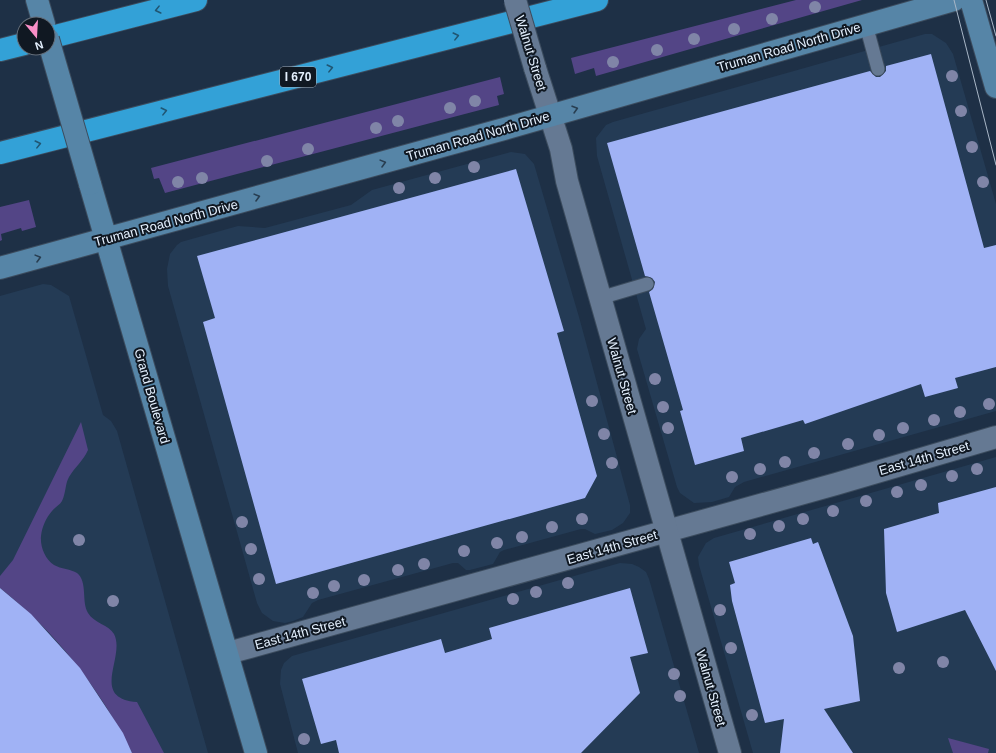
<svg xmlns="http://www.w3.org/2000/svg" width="996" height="753" viewBox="0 0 996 753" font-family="Helvetica,sans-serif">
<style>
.built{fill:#243b55}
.green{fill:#534586}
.building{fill:#a0b2f5}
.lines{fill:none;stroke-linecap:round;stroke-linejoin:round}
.service-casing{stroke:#3c4c5e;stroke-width:15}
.minor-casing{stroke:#3c4c5e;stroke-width:24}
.tertiary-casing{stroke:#3c4c5e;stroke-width:24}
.secondary-casing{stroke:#3c4c5e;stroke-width:24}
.motorway-casing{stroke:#3c4c5e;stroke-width:24}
.service{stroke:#657993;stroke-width:13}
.minor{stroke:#657993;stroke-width:22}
.tertiary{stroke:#657993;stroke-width:22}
.secondary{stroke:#5685a7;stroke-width:22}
.motorway{stroke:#33a1d7;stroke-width:22}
.tram{stroke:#a9b7c7;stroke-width:1}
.tertiary-bridge-casing{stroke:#3c4c5e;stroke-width:24;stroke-linecap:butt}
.secondary-bridge-casing{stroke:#3c4c5e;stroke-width:24;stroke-linecap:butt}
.tertiary-bridge{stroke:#657993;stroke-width:22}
.secondary-bridge{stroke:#5685a7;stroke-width:22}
.tree{fill:#8085a7}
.oneway{stroke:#205673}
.oneway2{stroke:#283e51}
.labels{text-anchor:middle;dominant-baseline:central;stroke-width:4;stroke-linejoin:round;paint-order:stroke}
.shield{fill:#101822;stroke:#a4afbc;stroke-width:1}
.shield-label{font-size:12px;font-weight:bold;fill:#e4f0fe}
.street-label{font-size:13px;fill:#e4f0fe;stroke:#101822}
</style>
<rect width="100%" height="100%" fill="#1e3046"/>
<path class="built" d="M925 34H932L946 43 953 54 996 204V411L744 482 735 487 729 497 712 502 694 503 680 493 677 487 637 349 639 339 646 329 597 156 596 138 606 125 613 122Z
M511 152 525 154 534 164 579 317 630 505V513L623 523 612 530 595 534 585 529H581L504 550 500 552 493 564 470 570H466L458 563H453L318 600 312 603 303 617 293 621 285 623 273 621 262 613 257 603 168 286 167 269 170 254 177 245 181 242 238 226 265 228 351 205 372 190Z
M43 284 51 285 69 296 103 415 111 421 117 431 208 753H0V296Z
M996 457V753H753L699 565 698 557 706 543 714 538Z
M620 563 632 564 639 567 646 572 649 579 699 753H298L280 684 281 670 284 663 292 656Z"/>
<path class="green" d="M796 0H862L596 76 594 68 575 74 571 58Z
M500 77 504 94 497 96 499 105 165 193 159 178 154 179 151 168Z
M29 200 36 227 22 231 21 228 1 234 2 240 0 241V207Z
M81 422 88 450C83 461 75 467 69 477 65 484 66 493 62 501 60 505 55 507 52 511 46 518 42 527 41 536 40 547 45 559 54 565 61 569 71 569 77 573 88 582 81 602 88 613 94 623 109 625 114 634 126 657 89 698 137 702L164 753H132C101 690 56 632 0 588V576L13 560Z
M948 738 989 749 988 753H953Z"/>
<path class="building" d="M931 54 984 248 996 245V367L955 378 958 388 925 397 921 384 805 424 803 420 741 438 744 451 695 465 680 411 683 410 649 292 653 289 655 282 652 278 645 276 607 143 870 71 876 77H880L886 71V66Z
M516 169 564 331 557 333 597 476 585 498 276 584 203 322 215 318 197 256Z
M996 487V671L965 610 897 632 886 593 884 529 939 513 938 503Z
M811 538 813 544 818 542 853 636 860 701 824 709 853 753H780L784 719 765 723 732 601 730 585 735 583 729 562Z
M0 588 31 614 80 668 123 733 132 753H0Z
M630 588 648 653 630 657 640 693 581 753H339L336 740 321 744 302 679 441 639 445 653 492 639 489 628Z"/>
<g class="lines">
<defs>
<path id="service" d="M866 25 878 69
M600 298 647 284"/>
<path id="minor" d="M228 653 836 484 996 437"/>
<path id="tertiary" d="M535 68 561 149 567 181 730 753"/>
<path id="secondary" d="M37 0 44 24
M971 0 996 87
M90 184 256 753
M0 268 511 127 954 0"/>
<path id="motorway" d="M48 38 196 0
M0 50 24 44
M0 153 597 0"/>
</defs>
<use href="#service" class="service-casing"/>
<use href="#minor" class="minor-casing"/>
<use href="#tertiary" class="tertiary-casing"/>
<use href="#secondary" class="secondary-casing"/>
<use href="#motorway" class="motorway-casing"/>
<use href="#service" class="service"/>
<use href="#minor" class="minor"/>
<use href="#tertiary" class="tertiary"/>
<use href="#secondary" class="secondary"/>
<use href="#motorway" class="motorway"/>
<path class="tram" d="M954 0 996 165
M986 0 996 36"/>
<defs>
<path id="tertiary-bridge" d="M515 0 535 68"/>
<path id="secondary-bridge" d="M48 39 90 184"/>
</defs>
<use href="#tertiary-bridge" class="tertiary-bridge-casing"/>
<use href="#secondary-bridge" class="secondary-bridge-casing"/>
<use href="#tertiary-bridge" class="tertiary-bridge"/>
<use href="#secondary-bridge" class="secondary-bridge"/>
</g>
<g class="tree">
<circle cx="815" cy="7" r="6"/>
<circle cx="772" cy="19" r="6"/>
<circle cx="734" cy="29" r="6"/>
<circle cx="694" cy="39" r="6"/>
<circle cx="657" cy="50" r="6"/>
<circle cx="613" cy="62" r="6"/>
<circle cx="952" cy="76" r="6"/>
<circle cx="475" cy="101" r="6"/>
<circle cx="450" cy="108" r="6"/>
<circle cx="961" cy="111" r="6"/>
<circle cx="398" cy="121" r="6"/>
<circle cx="376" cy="128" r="6"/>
<circle cx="972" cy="147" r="6"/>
<circle cx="308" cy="149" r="6"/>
<circle cx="267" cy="161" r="6"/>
<circle cx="474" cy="167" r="6"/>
<circle cx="202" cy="178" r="6"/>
<circle cx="435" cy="178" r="6"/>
<circle cx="178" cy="182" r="6"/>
<circle cx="983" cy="182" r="6"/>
<circle cx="399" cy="188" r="6"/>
<circle cx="655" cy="379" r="6"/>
<circle cx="592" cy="401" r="6"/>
<circle cx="989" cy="404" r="6"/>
<circle cx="663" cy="407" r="6"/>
<circle cx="960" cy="412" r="6"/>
<circle cx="934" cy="420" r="6"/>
<circle cx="668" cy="428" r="6"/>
<circle cx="903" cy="428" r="6"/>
<circle cx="604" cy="434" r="6"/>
<circle cx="879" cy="435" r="6"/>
<circle cx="848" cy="444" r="6"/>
<circle cx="814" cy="453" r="6"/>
<circle cx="785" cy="462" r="6"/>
<circle cx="612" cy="463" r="6"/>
<circle cx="760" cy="469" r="6"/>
<circle cx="977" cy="469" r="6"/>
<circle cx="952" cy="476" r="6"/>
<circle cx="732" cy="477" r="6"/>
<circle cx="921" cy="485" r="6"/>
<circle cx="897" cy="492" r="6"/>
<circle cx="866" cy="501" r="6"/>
<circle cx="833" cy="511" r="6"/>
<circle cx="582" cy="519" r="6"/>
<circle cx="803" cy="519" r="6"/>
<circle cx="242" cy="522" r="6"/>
<circle cx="779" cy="526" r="6"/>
<circle cx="552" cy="527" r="6"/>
<circle cx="750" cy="534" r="6"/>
<circle cx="522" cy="537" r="6"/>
<circle cx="79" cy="540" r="6"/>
<circle cx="497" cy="543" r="6"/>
<circle cx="251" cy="549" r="6"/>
<circle cx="464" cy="551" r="6"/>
<circle cx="424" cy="564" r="6"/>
<circle cx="398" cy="570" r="6"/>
<circle cx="259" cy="579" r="6"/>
<circle cx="364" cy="580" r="6"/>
<circle cx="568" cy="583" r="6"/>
<circle cx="334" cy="586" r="6"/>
<circle cx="536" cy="592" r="6"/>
<circle cx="313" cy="593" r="6"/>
<circle cx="513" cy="599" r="6"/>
<circle cx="113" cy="601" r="6"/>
<circle cx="720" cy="610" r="6"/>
<circle cx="731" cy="648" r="6"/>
<circle cx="943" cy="662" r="6"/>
<circle cx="899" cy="668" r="6"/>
<circle cx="674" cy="674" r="6"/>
<circle cx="680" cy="696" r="6"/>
<circle cx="752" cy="715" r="6"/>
<circle cx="304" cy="739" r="6"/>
</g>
<defs><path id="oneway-chevron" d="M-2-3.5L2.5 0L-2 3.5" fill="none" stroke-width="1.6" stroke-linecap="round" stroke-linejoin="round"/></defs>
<g class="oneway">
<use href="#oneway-chevron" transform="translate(158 10) rotate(166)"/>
<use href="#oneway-chevron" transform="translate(456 36) rotate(-14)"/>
<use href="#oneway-chevron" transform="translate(330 68) rotate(-14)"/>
<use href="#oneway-chevron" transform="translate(164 111) rotate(-14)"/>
<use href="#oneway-chevron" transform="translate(38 144) rotate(-14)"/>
</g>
<g class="oneway2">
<use href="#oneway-chevron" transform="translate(575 109) rotate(-16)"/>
<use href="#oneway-chevron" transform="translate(383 163) rotate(-15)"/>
<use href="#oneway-chevron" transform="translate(257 197) rotate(-15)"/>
<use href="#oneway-chevron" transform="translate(38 258) rotate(-15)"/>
</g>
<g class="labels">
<rect class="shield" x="280" y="67" width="36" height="20" rx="3"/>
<g class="shield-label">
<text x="298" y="77">I 670</text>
</g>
<g class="street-label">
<text transform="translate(789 47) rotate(-16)">Truman Road North Drive</text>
<text transform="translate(531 53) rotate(73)">Walnut Street</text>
<text transform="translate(478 136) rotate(-16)">Truman Road North Drive</text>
<text transform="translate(166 223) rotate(-15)">Truman Road North Drive</text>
<text transform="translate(622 376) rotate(74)">Walnut Street</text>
<text transform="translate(152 396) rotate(74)">Grand Boulevard</text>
<text transform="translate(924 458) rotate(-16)">East 14th Street</text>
<text transform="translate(612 547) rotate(-16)">East 14th Street</text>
<text transform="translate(300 633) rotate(-15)">East 14th Street</text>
<text transform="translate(711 688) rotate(74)">Walnut Street</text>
</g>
</g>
<g transform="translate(36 36) rotate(162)"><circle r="19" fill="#101822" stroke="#656e7a"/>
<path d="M0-3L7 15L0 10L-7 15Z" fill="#f98fc8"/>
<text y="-6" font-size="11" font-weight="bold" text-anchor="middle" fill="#e4f0fe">N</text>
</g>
</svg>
